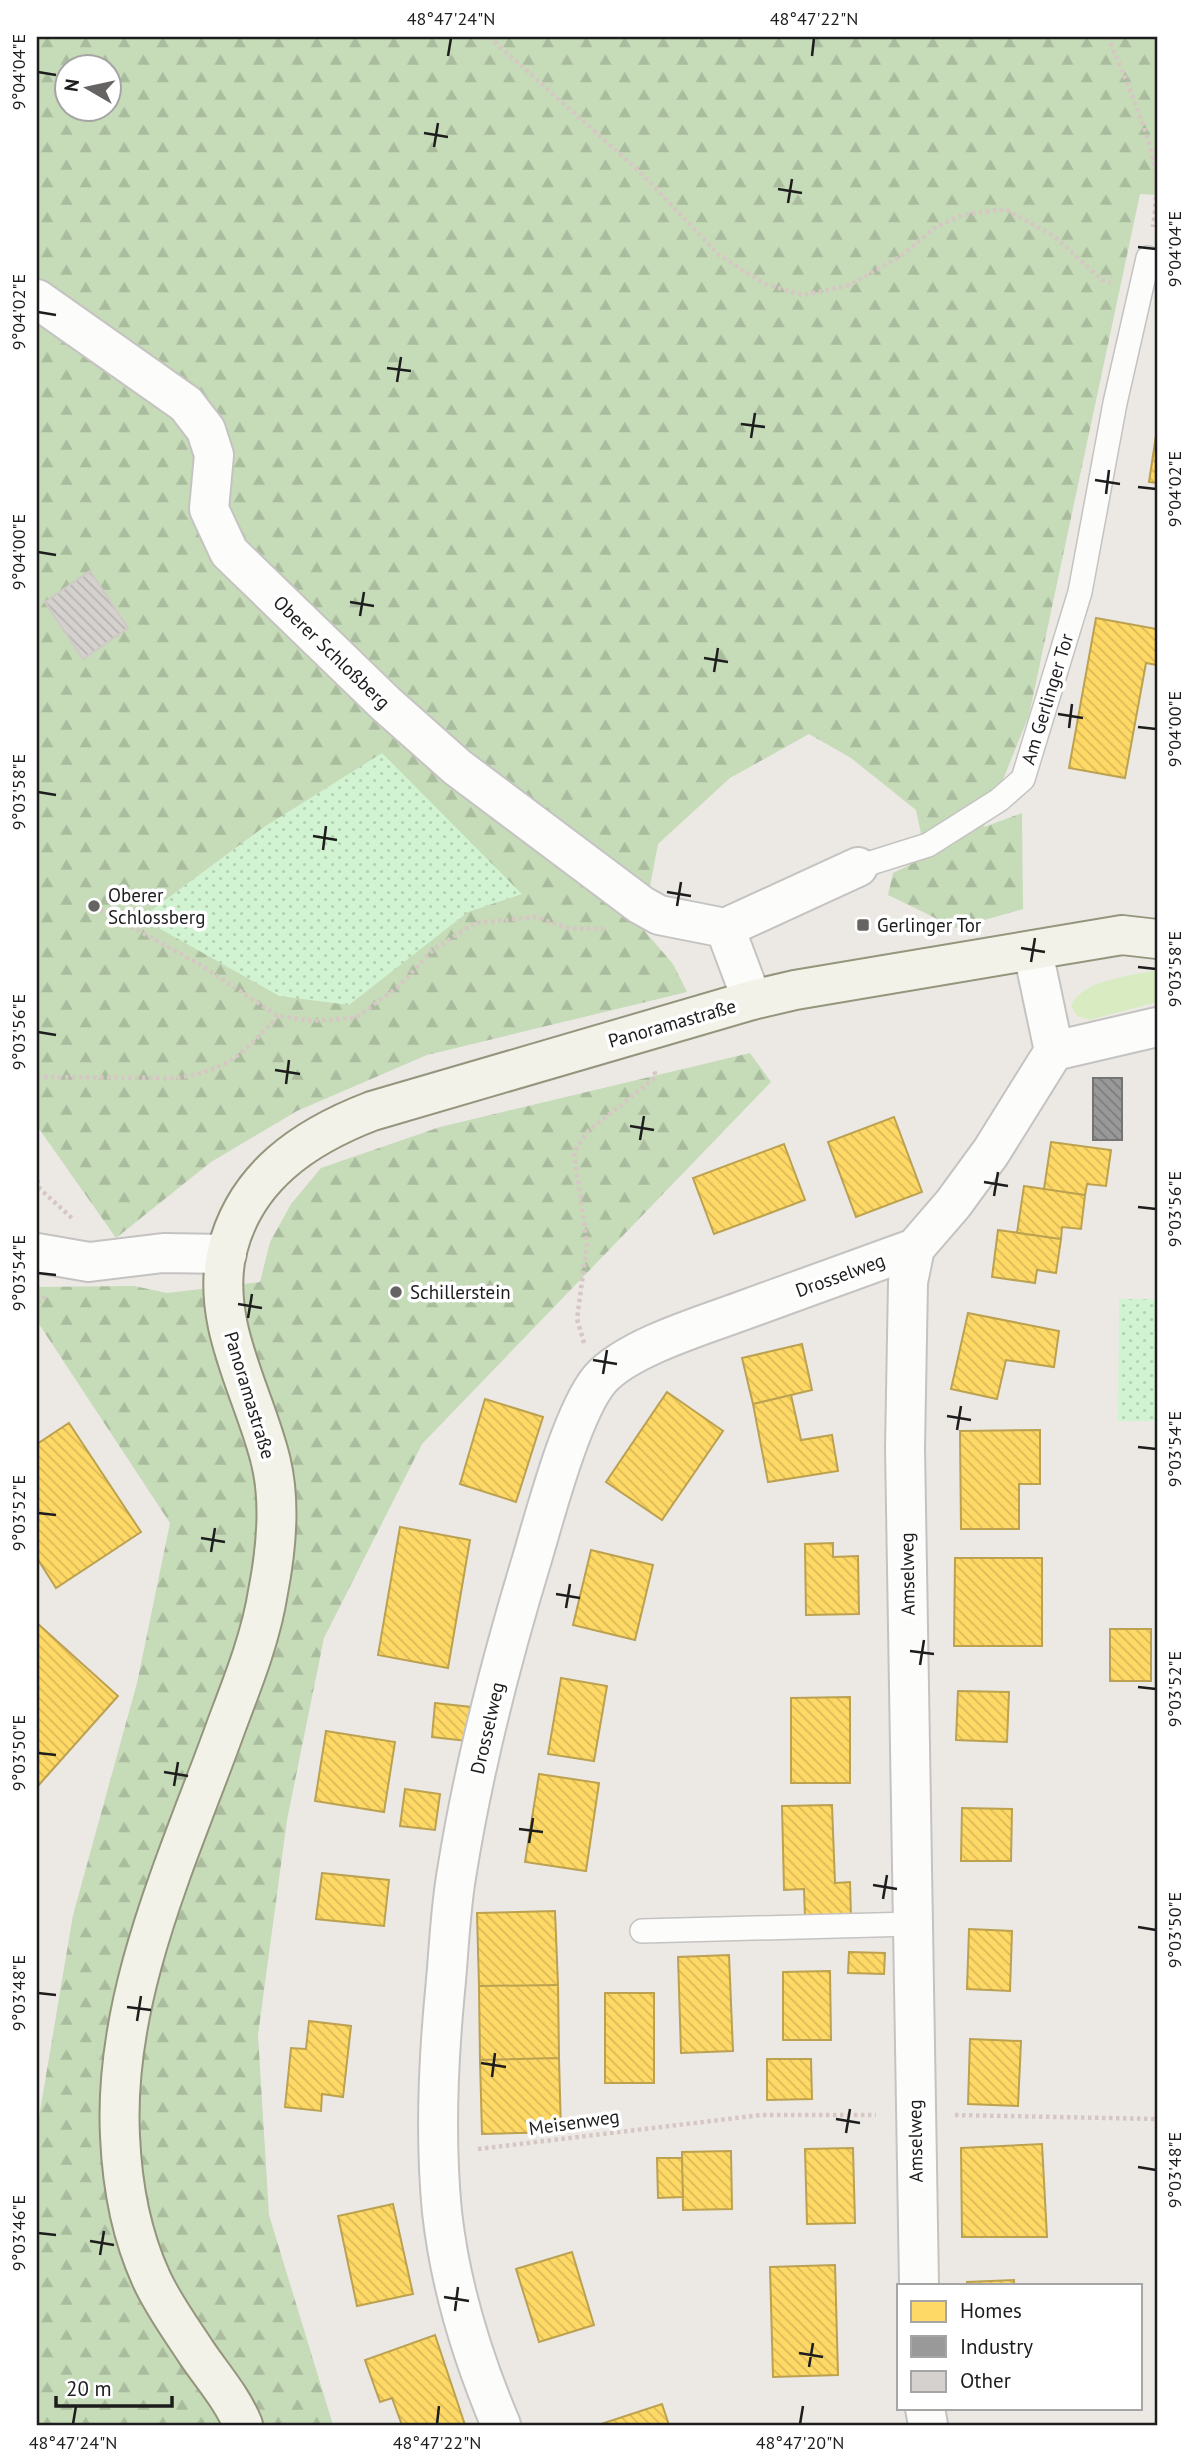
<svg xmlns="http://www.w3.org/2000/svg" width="1194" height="2462" viewBox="0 0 1194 2462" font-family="'PT Sans',sans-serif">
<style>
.grass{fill:#d8ebc1}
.forest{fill:url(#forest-firs);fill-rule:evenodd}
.park{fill:url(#park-dots)}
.homes{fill:url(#homes-back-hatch);stroke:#bba150;stroke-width:2}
.industry{fill:url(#industry-back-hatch);stroke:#747474;stroke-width:2}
.building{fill:url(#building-back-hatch);stroke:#cfcac6;stroke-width:2}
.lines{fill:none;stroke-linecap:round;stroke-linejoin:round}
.service-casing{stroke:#c4c3c1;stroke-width:26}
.minor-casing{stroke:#c4c3c1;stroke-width:42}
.secondary-casing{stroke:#94957c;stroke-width:42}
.path{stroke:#d7c7c4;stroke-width:4.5;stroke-dasharray:3.5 3.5;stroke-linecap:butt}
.service{stroke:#fcfcfb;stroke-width:23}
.minor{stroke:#fcfcfb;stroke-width:38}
.secondary{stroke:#f3f2e9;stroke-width:38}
.ticks{fill:none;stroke:#1d1d1d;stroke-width:2.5}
.poi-dot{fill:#656463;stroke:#fff;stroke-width:2.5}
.labels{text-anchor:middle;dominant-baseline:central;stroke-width:7;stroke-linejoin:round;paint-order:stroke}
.street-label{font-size:19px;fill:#1d1d1d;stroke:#fff}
.poi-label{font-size:19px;fill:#1d1d1d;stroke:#fff;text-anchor:start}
.neatline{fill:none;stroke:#1d1d1d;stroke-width:2.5}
.ticks-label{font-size:18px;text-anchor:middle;fill:#1d1d1d}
</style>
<defs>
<pattern id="forest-firs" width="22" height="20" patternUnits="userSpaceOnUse" patternTransform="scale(1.75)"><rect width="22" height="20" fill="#c6dbb8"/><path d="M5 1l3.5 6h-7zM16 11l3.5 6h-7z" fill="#aabc9e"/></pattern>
<pattern id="park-dots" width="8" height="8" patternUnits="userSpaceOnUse" patternTransform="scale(1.75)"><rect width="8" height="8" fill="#d1f3d1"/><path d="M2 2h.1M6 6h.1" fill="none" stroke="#b3d0b3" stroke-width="1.8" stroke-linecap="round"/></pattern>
<pattern id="homes-back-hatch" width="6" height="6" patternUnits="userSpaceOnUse" patternTransform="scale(1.75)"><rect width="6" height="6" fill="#ffd966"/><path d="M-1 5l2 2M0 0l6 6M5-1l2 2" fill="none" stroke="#daba58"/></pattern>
<pattern id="industry-back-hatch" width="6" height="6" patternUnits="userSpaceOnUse" patternTransform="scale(1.75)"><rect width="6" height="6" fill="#999"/><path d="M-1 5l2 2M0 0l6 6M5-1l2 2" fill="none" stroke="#7c7c7c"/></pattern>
<pattern id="building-back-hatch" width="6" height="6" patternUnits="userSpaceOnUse" patternTransform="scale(1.75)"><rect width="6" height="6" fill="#d4d1ce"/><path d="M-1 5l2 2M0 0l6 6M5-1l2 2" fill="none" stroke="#b6b3b0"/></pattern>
</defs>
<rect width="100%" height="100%" fill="#ece9e5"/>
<path class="grass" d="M1157 970V1002L1090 1020 1077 1016 1071 1006C1082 979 1132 976 1157 970Z"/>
<path class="forest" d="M37 37H1157V195L1140 194 1029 715 984 827 1022 813 1023 909 956 928 888 895 893 873 926 857 916 810 851 758 809 734 730 778 658 844 642 928 673 964 687 992 427 1055 297 1111 211 1162 116 1238 37 1126ZM66 66H108V108H66Z
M750 1053 771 1082 422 1444 324 1638 287 1820 258 2035 269 2215 333 2425H37V2129L73 1915 137 1683 170 1523 37 1321V1287L134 1286 167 1293 260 1282 270 1242 291 1204 321 1168 440 1127Z"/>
<path class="park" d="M382 753 522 894 468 912 349 1005 279 996 141 918 261 829Z
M1119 1299H1157V1421H1118Z"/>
<path class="homes" d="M1157 429V483L1149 482Z
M1096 618 1157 629V665L1146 663 1125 778 1069 768Z
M894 1117 922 1192 856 1217 828 1142Z
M1051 1142 1111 1150 1106 1186 1087 1184 1085 1195 1044 1189Z
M784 1144 805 1200 714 1234 693 1178Z
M1024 1186 1085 1195 1081 1229 1062 1227 1061 1239 1017 1233Z
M998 1230 1061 1239 1056 1273 1037 1270 1035 1283 992 1277Z
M968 1313 1059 1331 1054 1367 1006 1360 997 1399 951 1389Z
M802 1344 812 1390 753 1404 742 1358Z
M667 1392 723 1431 662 1520 606 1482Z
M791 1395 801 1440 832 1435 838 1471 768 1482 753 1404Z
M485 1399 543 1417 516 1502 460 1484Z
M69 1423 141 1532 56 1588 37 1558V1444Z
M1040 1430V1484H1019V1529H961L960 1431Z
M400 1527 470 1540 448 1668 378 1655Z
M833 1543V1557L858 1556 859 1614 806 1615 805 1544Z
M591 1550 653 1565 635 1640 573 1625Z
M955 1558H1042V1646H954Z
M37 1623 118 1696 37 1787Z
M1110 1629H1151V1681H1110Z
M561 1678 607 1686 594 1761 548 1754Z
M958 1691 1009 1692 1007 1742 956 1740Z
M850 1697V1783H791V1698Z
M435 1703 471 1707 467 1741 432 1737Z
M326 1731 395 1742 384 1812 315 1801Z
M539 1774 599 1783 586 1871 525 1862Z
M405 1789 440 1794 435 1830 400 1826Z
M832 1805 835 1883 850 1882 851 1917 805 1918 804 1889 784 1890 782 1806Z
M962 1808 1012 1809 1011 1861H961Z
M322 1873 389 1880 384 1926 316 1919Z
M555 1911 558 1985 479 1986 477 1913Z
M969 1929 1012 1931 1010 1991 967 1989Z
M849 1952 885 1953 884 1974 848 1973Z
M729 1955 733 2051 681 2053 678 1957Z
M830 1971 831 2040H783V1972Z
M558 1985 559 2058 480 2060 479 1986Z
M605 1993H654V2083H605Z
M309 2021 351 2026 343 2097 322 2094 321 2111 285 2107 291 2048 306 2049Z
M970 2039 1021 2041 1018 2106 968 2104Z
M559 2058 561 2132 482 2134 480 2060Z
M767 2059H811L812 2099 767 2100Z
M1042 2144 1047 2237H962L961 2148Z
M853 2148 855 2223 807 2224 805 2149Z
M731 2151 732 2209 683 2210 682 2152Z
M657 2158H682L683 2197 658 2198Z
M393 2204 413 2294 357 2306 338 2216Z
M572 2252 594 2325 539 2342 516 2269Z
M835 2265 838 2375 773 2377 770 2267Z
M1014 2280V2285H967V2282Z
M435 2335 465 2425H402L392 2398 380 2402 365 2360Z
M662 2404 669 2425H598Z"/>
<path class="industry" d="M1093 1078H1122V1140H1093Z"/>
<path class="building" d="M90 571 128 628 83 659 45 602Z"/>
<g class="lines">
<defs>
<path id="service" d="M858 867 928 845 999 800 1023 779 1080 592 1115 403 1148 258
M642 1931 912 1924"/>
<path id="minor" d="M37 299 186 404 206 430 214 455 209 509 229 552 386 704 457 767 641 905 659 915 725 928
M752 1000 725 928 858 867
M1054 1051 1157 1027
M37 1253 89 1262 163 1253 227 1254
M919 2285 905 1448 908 1282 915 1248 953 1204 991 1152 1054 1051 1033 952
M925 2408 928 2425
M501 2425C473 2359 450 2284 442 2212 435 2140 438 2064 445 1991 449 1951 450 1910 457 1871 474 1765 501 1661 532 1559 545 1515 572 1412 600 1379 628 1347 707 1324 747 1309 803 1289 859 1268 915 1248"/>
<path id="secondary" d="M243 2425C232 2398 212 2376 196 2352 181 2329 162 2303 151 2278 131 2234 122 2183 120 2136 113 1994 180 1855 227 1724 243 1682 261 1637 268 1592 276 1551 281 1504 271 1462 255 1394 210 1324 227 1251 245 1177 304 1137 372 1111L752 1000 795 990 1122 935 1157 939"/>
</defs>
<use href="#service" class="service-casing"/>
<use href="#minor" class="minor-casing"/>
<use href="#secondary" class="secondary-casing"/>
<path class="path" d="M489 37 638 170 719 255 765 284 803 295 850 285 901 256 934 228 962 215 1005 209 1054 236 1102 280 1111 283
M1108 37C1123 73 1153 140 1156 178 1157 193 1155 212 1153 227
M1153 160 1157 148
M94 906 199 964 278 1016 313 1021 355 1018 398 987 434 949 475 923 536 917 567 928 607 929
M37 1077 177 1078C228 1070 244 1053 278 1016
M37 1180 40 1189 74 1220
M37 1303 48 1294
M584 1343 577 1319 587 1244 574 1152 587 1132 656 1077 654 1070
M955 2115 1157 2119
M478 2149 761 2115H876"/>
<use href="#service" class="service"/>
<use href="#minor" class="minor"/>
<use href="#secondary" class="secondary"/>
</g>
<path class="ticks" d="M448 56 451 38M812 56 814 38M38 72 56 75M424 133 448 137M434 147 438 123M778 189 802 193M788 203 792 179M1138 247 1156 249M38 312 56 315M387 368 411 371M397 382 401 357M741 424 765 427M751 438 755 413M1095 480 1120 484M1138 487 1156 489M1106 494 1109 470M38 552 56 555M350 602 374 606M360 616 364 592M704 658 728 662M714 672 718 648M1058 714 1083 718M1138 727 1156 729M1069 728 1072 704M38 792 56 795M313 836 337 840M323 850 326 826M667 892 691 896M677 906 681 882M1021 948 1045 952M1031 962 1035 938M1138 967 1156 969M38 1032 56 1035M275 1070 300 1074M286 1084 289 1060M630 1126 654 1130M640 1140 644 1116M984 1182 1008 1186M994 1196 998 1172M1138 1207 1156 1209M38 1273 56 1275M238 1304 262 1308M248 1318 252 1294M593 1360 617 1364M603 1374 607 1350M947 1416 971 1420M957 1430 961 1406M1138 1447 1156 1449M38 1513 56 1515M201 1538 225 1542M211 1552 215 1528M556 1594 580 1598M566 1608 570 1584M910 1651 934 1654M920 1665 924 1640M1138 1687 1156 1689M38 1753 56 1755M164 1772 188 1776M174 1786 178 1762M519 1829 543 1832M529 1843 533 1818M873 1885 897 1889M883 1899 887 1875M1138 1927 1156 1930M38 1993 56 1995M127 2007 151 2010M137 2021 141 1996M481 2063 506 2067M492 2077 495 2053M836 2119 860 2123M846 2133 850 2109M1138 2167 1156 2170M38 2233 56 2235M90 2241 114 2245M100 2255 104 2231M444 2297 469 2301M455 2311 458 2287M799 2353 823 2357M809 2367 813 2343M73 2424 76 2406M437 2424 439 2406M800 2424 803 2406"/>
<g class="poi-dot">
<circle cx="94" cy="906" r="7"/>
<rect x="856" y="918" width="14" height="14" rx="3.5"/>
<circle cx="396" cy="1292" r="7"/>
</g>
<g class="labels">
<g class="street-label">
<text transform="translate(332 652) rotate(44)">Oberer Schloßberg</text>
<text transform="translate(1047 699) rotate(-73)">Am Gerlinger Tor</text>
<text transform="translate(672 1023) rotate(-16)">Panoramastraße</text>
<text transform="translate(840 1275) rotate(-20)">Drosselweg</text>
<text transform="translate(250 1395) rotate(73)">Panoramastraße</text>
<text transform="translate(907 1574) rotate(-91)">Amselweg</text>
<text transform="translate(487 1728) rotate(-77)">Drosselweg</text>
<text transform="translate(574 2122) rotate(-8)">Meisenweg</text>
<text transform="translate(915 2141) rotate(-91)">Amselweg</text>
</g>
<g class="poi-label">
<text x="108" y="895">Oberer<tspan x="108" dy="22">Schlossberg</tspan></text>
<text x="877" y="925">Gerlinger Tor</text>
<text x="410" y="1292">Schillerstein</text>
</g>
</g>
<rect width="1194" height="2462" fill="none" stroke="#ffffff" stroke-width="77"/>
<rect x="897" y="2284" width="245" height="126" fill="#ffffff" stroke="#a5a5a5" stroke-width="2"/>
<rect x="911" y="2301" width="35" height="21" fill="#ffd966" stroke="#a5a5a5" stroke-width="2"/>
<text x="960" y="2318" font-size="21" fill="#1d1d1d">Homes</text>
<rect x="911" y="2336" width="35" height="21" fill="#999999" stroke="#a5a5a5" stroke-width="2"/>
<text x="960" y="2354" font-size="21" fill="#1d1d1d">Industry</text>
<rect x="911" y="2371" width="35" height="21" fill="#d4d1ce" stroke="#a5a5a5" stroke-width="2"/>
<text x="960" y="2388" font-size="21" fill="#1d1d1d">Other</text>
<g transform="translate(88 88) rotate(279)"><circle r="33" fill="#ffffff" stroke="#a5a5a5" stroke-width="2"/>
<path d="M0-5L12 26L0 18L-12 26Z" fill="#656463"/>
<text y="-10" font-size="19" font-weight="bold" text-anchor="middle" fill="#1d1d1d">N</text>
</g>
<path d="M56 2396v10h116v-10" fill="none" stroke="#1d1d1d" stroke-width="3.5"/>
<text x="66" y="2396" font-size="21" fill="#1d1d1d" stroke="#ffffff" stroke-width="5" paint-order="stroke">20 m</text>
<rect x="38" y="38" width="1118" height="2386" class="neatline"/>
<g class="ticks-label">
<text x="451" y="25">48°47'24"N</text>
<text x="814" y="25">48°47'22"N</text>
<text transform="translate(19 72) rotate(-90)" y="6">9°04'04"E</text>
<text transform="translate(1175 249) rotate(-90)" y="6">9°04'04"E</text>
<text transform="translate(19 312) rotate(-90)" y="6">9°04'02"E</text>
<text transform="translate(1175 489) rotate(-90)" y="6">9°04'02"E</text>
<text transform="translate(19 552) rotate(-90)" y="6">9°04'00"E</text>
<text transform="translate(1175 729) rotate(-90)" y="6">9°04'00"E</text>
<text transform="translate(19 792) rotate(-90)" y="6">9°03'58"E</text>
<text transform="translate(1175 969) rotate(-90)" y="6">9°03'58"E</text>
<text transform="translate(19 1032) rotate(-90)" y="6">9°03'56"E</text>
<text transform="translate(1175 1209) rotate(-90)" y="6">9°03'56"E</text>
<text transform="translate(19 1273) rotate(-90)" y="6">9°03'54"E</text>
<text transform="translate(1175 1449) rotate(-90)" y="6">9°03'54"E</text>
<text transform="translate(19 1513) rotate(-90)" y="6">9°03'52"E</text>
<text transform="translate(1175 1689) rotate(-90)" y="6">9°03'52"E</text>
<text transform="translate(19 1753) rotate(-90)" y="6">9°03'50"E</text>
<text transform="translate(1175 1930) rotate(-90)" y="6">9°03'50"E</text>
<text transform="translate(19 1993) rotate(-90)" y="6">9°03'48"E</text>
<text transform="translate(1175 2170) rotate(-90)" y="6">9°03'48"E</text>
<text transform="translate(19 2233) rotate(-90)" y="6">9°03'46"E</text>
<text x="73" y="2449">48°47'24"N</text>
<text x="437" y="2449">48°47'22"N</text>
<text x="800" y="2449">48°47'20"N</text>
</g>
</svg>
